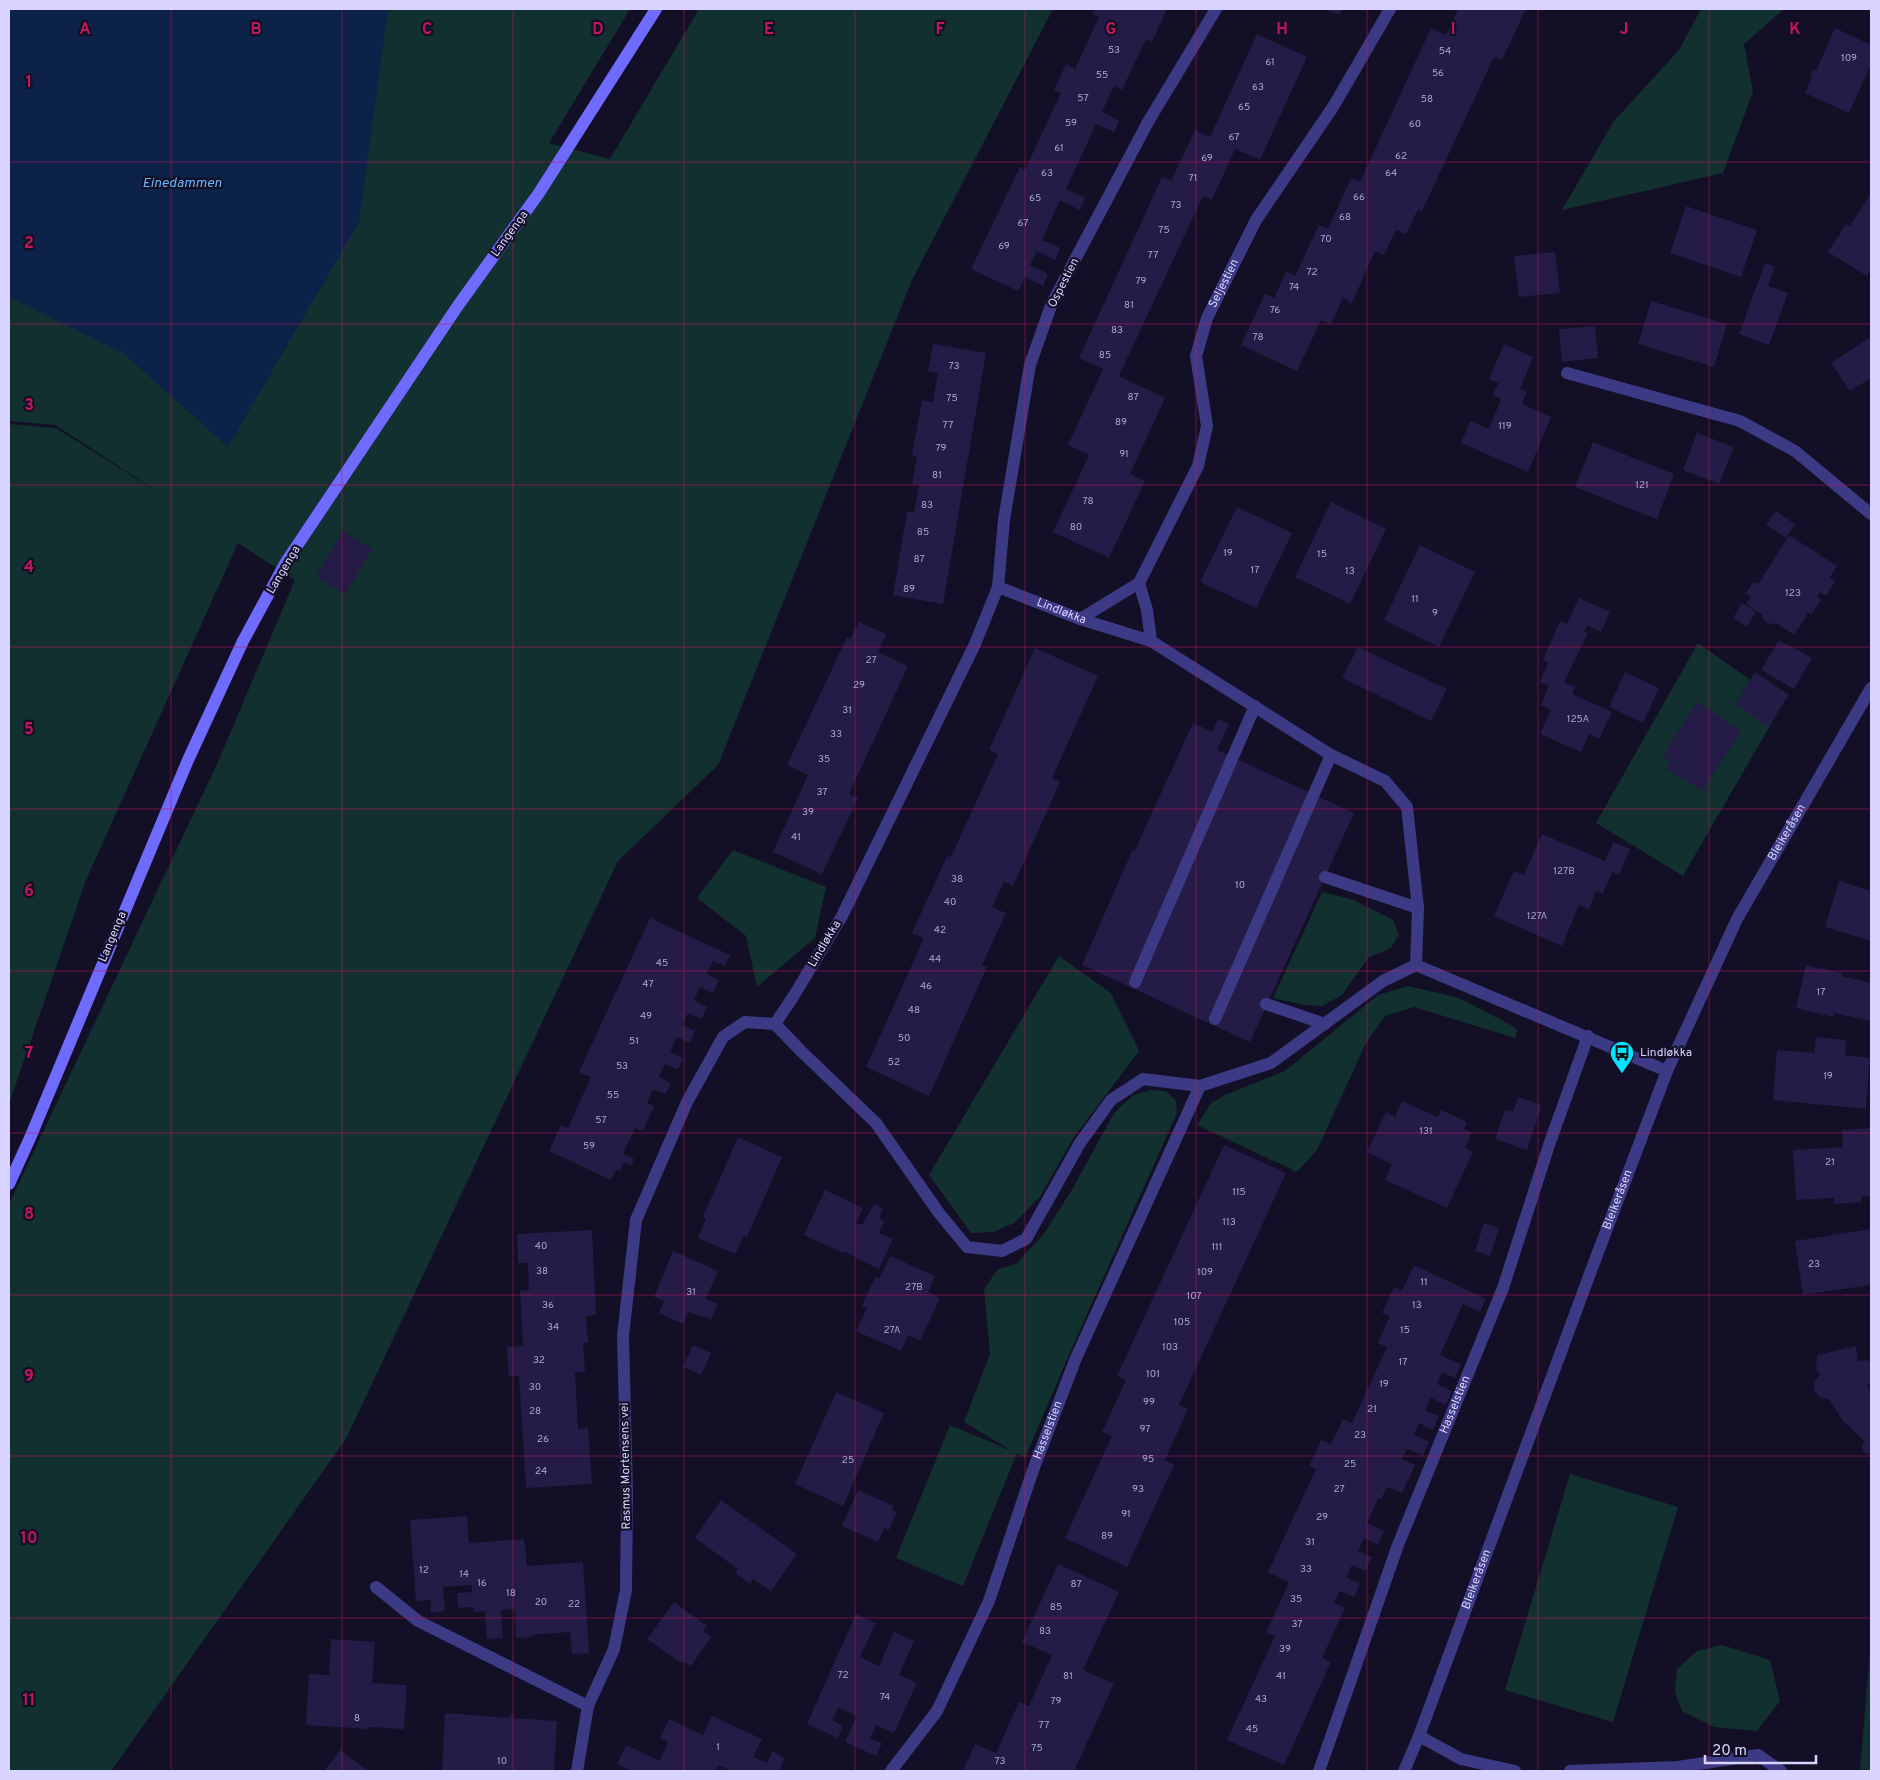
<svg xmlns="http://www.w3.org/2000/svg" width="1880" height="1780" viewBox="0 0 1880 1780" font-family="Overpass,sans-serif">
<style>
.green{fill:#12302f}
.water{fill:#0c2248}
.building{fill:#241b47}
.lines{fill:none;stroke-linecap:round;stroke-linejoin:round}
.service{stroke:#3d3a85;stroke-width:12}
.minor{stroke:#3d3a85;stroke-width:12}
.secondary{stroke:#6f6bff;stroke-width:12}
.grid{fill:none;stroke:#c2185b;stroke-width:1;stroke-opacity:0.55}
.labels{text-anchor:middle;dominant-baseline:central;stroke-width:4.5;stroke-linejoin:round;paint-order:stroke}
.number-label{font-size:10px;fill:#aca6d1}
.street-label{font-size:12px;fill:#d9d4ff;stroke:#130f26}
.poi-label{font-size:12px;fill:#d9d4ff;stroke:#130f26;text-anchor:start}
.water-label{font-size:14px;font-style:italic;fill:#62b6ff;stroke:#130f26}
.grid-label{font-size:16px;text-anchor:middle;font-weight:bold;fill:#c2185b;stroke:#130f26;stroke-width:4.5;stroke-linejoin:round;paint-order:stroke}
</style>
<rect width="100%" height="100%" fill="#130f26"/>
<path class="green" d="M9 9H630L549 143 610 159 699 9H1053L912 280 718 765 618 861 346 1439 111 1771H9V1204L217 764 295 580 238 543 86 880 9 1104V424L56 428 172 501 55 425 9 421Z
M1701 9H1784L1744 44 1753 92 1723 173 1562 210 1614 121 1679 50Z
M1698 643 1783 703 1683 876 1596 823Z
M733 850 826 887 815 938 757 987 746 936 697 898Z
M1322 892 1353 900 1393 920 1399 934 1391 948 1368 958 1342 995 1322 1006 1304 1005 1273 998Z
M1059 956 1111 993 1139 1051 1074 1137 1039 1198 1014 1223 993 1232 971 1233 929 1175Z
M1408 986 1459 998 1511 1025 1517 1030 1515 1038 1414 1007 1385 1016 1366 1043 1317 1150 1297 1172 1197 1125 1211 1103 1225 1095 1285 1071 1378 995Z
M1150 1090 1166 1091 1176 1101 1177 1113 1071 1350 1025 1458 1017 1453 963 1586 896 1558 950 1425 1012 1451 964 1422 990 1354 984 1289 998 1269 1016 1264 1043 1235 1073 1188 1114 1113 1132 1096Z
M1570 1474 1678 1507 1613 1722 1505 1690Z
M1871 1639V1771H1860Z
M1722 1645 1770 1660 1780 1701 1757 1731 1714 1727 1682 1711 1675 1692 1677 1669 1697 1651Z"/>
<path class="water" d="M9 9H388L359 222 228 447 123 353 9 297Z"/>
<path class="building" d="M1096 9H1167L1152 42 1146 39 1122 90 1114 86 1102 112 1119 121 1114 132 1096 124 1066 189 1085 198 1079 210 1060 200 1042 240 1060 248 1055 260 1037 251 1030 265 1048 274 1043 286 1025 277 1018 291 971 269 1020 167 1025 170 1049 118 1061 93 1054 90 1066 64 1075 69 1099 17 1093 14Z
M1325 9H1342L1339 15Z
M1458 9H1526L1502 60 1494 57 1422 211 1418 209 1406 234 1396 230 1384 255 1375 251 1352 303 1343 298 1331 324 1321 320 1297 371 1241 345 1265 294 1274 298 1286 272 1295 276 1319 225 1328 229 1351 178 1360 182 1431 28 1446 35Z
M1835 28 1871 45V65L1849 113 1805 93 1812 78 1810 77 1813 69 1816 71Z
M1257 34 1307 57 1260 160 1235 149 1212 200 1203 196 1119 376 1165 398 1130 474 1145 481 1109 558 1053 532 1089 455 1068 445 1103 369 1079 358 1162 177 1171 181 1195 130 1210 137Z
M1871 193V270L1867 276 1828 252 1846 224 1850 226Z
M1686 206 1757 230 1741 277 1670 253Z
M1555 252 1560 293 1519 297 1514 256Z
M1765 263 1775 267 1768 286 1788 293 1769 345 1739 334Z
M1651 301 1727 324 1714 367 1638 344Z
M1595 326 1598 358 1562 362 1559 329Z
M1869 338 1871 342V378L1850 391 1831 363Z
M933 344 986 353 943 604 893 595 907 512H914L919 485 912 484 917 456 912 455 922 400 933 402 938 373 928 372Z
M1504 344 1533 357 1520 389 1527 392 1522 404 1551 417 1528 472 1461 443 1470 421 1489 429 1501 399 1493 395 1498 383 1489 379Z
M1697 433 1734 447 1719 484 1683 470Z
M1593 442 1674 474 1657 519 1575 487Z
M1331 502 1386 529 1350 604 1295 577Z
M1237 507 1292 533 1256 608 1200 582Z
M1776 511 1795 524 1786 538 1766 525Z
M343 531 372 549 345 594 316 576Z
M1789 535 1837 566 1830 577 1835 581 1826 596 1820 592 1817 597 1821 599 1811 615 1808 613 1794 635 1776 623 1771 625 1764 620 1762 615 1746 604 1751 597 1746 593 1753 582 1758 585Z
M1420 545 1475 572 1439 647 1384 620Z
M1579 598 1610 612 1601 632 1587 625 1584 632 1588 633 1564 682 1575 687 1572 694 1612 712 1599 739 1589 734 1581 752 1540 734 1551 710 1541 705 1549 686 1540 682 1548 662 1543 660 1560 621 1567 624Z
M1742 603 1756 612 1747 627 1733 618Z
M859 622 886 634 878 652 908 666 849 794 858 798 822 874 773 852 808 775 787 765 847 637 850 639Z
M1779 640 1812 658 1794 689 1761 670Z
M1358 647 1447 689 1431 721 1342 678Z
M1035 648 1098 676 1052 778 1060 782 1025 860 1013 886 1004 882 992 907 1006 913 982 965 987 967 929 1096 866 1067 924 938 912 933 947 856 951 857 998 754 989 750Z
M1625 672 1659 688 1643 723 1609 707Z
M1755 672 1789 695 1768 726 1735 704Z
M1697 702 1741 731 1702 791 1666 768 1671 761 1663 756Z
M1218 719 1229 724 1217 750 1354 813 1250 1042 1082 965 1133 849 1135 850 1193 723 1212 732Z
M1542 834 1605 861 1613 842 1630 849 1619 875 1612 872 1603 894 1596 891 1589 909 1579 905 1562 946 1494 916 1514 871 1524 875Z
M1839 881 1871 891V941L1825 927Z
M650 918 730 955 725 966 713 961 706 974 719 980 713 993 700 987 694 1000 707 1007 702 1019 688 1013 682 1025 695 1031 690 1043 677 1037 670 1052 683 1058 678 1069 665 1064 659 1077 671 1083 665 1094 653 1089 647 1103 654 1106 643 1131 635 1128 623 1154 634 1159 631 1166 624 1162 620 1171 616 1170 611 1180 549 1151 561 1125 568 1128 591 1077 579 1072Z
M1806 965 1843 973 1842 976 1871 983V1021L1834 1013 1833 1017 1796 1008Z
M1816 1037 1846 1040 1845 1055 1870 1058 1866 1109 1773 1100 1777 1050 1814 1053Z
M1518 1097 1542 1105 1527 1150 1495 1139 1505 1110 1513 1112Z
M1402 1101 1438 1117 1441 1110 1467 1122 1464 1129 1472 1132 1465 1148 1473 1152 1447 1208 1385 1180 1392 1164 1367 1152 1386 1112 1395 1117Z
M1871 1128V1196H1861L1862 1202 1834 1204V1198L1796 1200 1793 1150 1843 1147 1842 1130Z
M738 1137 782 1157 747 1237 744 1236 735 1254 698 1238 706 1219 703 1217Z
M1224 1145 1286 1173 1179 1405 1188 1409 1165 1460 1174 1465 1127 1567 1065 1538 1112 1436 1102 1432 1126 1380 1117 1376Z
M825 1190 863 1208 856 1223 862 1225 874 1204 883 1208 879 1218 884 1221 879 1233 893 1239 879 1269 843 1251V1253L804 1235Z
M1484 1223 1499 1228 1490 1256 1475 1251Z
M1871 1229V1285L1803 1295 1795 1241Z
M592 1230 596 1315 586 1316 588 1343H583L585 1372H575L578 1429 588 1428 592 1484 526 1488 519 1376 509 1377 507 1347 523 1346 520 1291 529 1290 528 1263H518L517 1234Z
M673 1251 718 1271 706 1299 718 1304 711 1319 688 1312 683 1324 659 1313 664 1301 654 1297Z
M890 1256 935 1276 928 1292 940 1298 920 1341 908 1335 901 1351 856 1331 867 1308 862 1306 875 1277 879 1279Z
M1414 1265 1486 1299 1480 1312 1463 1304 1440 1355 1461 1364 1455 1378 1442 1372 1437 1384 1452 1391 1446 1405 1431 1398 1425 1410 1439 1416 1433 1430 1419 1423 1414 1435 1429 1442 1423 1456 1407 1449 1402 1459 1415 1465 1402 1493 1387 1487 1381 1499 1378 1498 1367 1523 1384 1531 1378 1545 1364 1538 1358 1551 1372 1557 1365 1571 1352 1565 1346 1577 1360 1584 1354 1597 1340 1591 1334 1603 1345 1608 1322 1658 1331 1662 1284 1765 1227 1740 1275 1636 1266 1633 1289 1582 1268 1572 1316 1469 1309 1466 1321 1440 1331 1444 1343 1419 1352 1423 1387 1347 1378 1343 1390 1316 1382 1313 1394 1287 1402 1291Z
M693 1345 711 1353 701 1375 683 1367Z
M1856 1346 1858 1361 1866 1360 1871 1362V1383L1867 1386 1871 1393V1455L1864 1453 1862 1447 1864 1441 1842 1420 1829 1399 1821 1398 1814 1390V1382L1820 1375 1816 1369 1817 1355Z
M836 1392 884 1413 843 1506 795 1484Z
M858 1490 894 1506 892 1510 897 1512 889 1530 884 1528 878 1542 842 1526Z
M721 1500 797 1554 771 1591 753 1579 750 1584 735 1573 738 1569 695 1538Z
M467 1516 469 1543 524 1539 527 1566 583 1562 589 1653 572 1654 570 1632 531 1635V1637L516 1638 515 1609 501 1610 503 1638 487 1639 485 1611 474 1612 473 1607 458 1608 457 1593 472 1592V1585L443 1587 445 1611 431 1613 430 1600 416 1601 410 1520Z
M1058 1564 1119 1592 1083 1670 1114 1684 1074 1771H963L975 1744 996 1753 1019 1702 1029 1706 1052 1655 1022 1642Z
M674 1602 707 1626 703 1631 711 1637 691 1666 683 1661 681 1663 647 1639Z
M856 1614 876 1623 860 1657 879 1666 894 1632 914 1641 899 1675 917 1683 894 1733 876 1725 870 1739 882 1743 876 1756 845 1742 857 1716 838 1708 832 1720 843 1726 838 1738 807 1724Z
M331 1639 375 1642 372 1683 407 1685 404 1729 369 1727V1729L306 1725 309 1674 329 1675Z
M445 1713 509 1718V1715H513V1718L557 1721 554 1771H442Z
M712 1716 762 1739 753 1757 767 1763 772 1751 785 1758 779 1771H732L718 1765 715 1771H632L617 1764 626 1745 660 1761 668 1742 660 1738 669 1719 703 1735Z
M340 1750 369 1771H324Z"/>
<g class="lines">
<path class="service" d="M1567 373 1740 421 1795 451 1871 514
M1325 877 1418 908
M1135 982 1255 706
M1266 1004 1325 1024
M1215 1019 1331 755"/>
<g class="minor">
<path d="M1216 9 1148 122 1052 303 1030 365 1004 520 998 587 975 644 842 916 793 997 775 1024 801 1051 876 1123 939 1213 967 1247 1002 1251 1026 1239 1080 1143 1111 1100 1143 1079 1200 1086 1271 1063 1383 981 1416 965"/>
<path d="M1139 583 1147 610 1151 641"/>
<path id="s1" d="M998 587 1080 619 1151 641 1331 755 1385 781 1407 807 1418 908 1416 965 1667 1071"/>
<path id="s2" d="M1080 619 1139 583 1198 466 1207 426 1196 356 1207 318 1256 220 1333 107 1390 9"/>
<path d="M376 1587 418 1621 588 1706"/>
<path d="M1419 1736 1461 1759 1515 1771"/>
<path d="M577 1771 588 1706 614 1649 626 1590 627 1494 623 1336 636 1220 687 1102 723 1037 745 1022 775 1024"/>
<path id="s3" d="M891 1771 937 1711 989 1601 1033 1470 1076 1358 1200 1086"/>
<path id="s4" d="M1319 1771 1398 1545 1503 1288 1549 1145 1588 1036"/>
<path id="s5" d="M1404 1771 1419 1736 1592 1268 1667 1071 1737 919 1871 688"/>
<path d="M1570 1771 1678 1767 1758 1755 1781 1771"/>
</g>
<path class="secondary" d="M9 1184 30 1138 188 760 243 641 286 562 457 307 539 193 656 9"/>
</g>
<path class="grid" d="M171 9V1771M342 9V1771M513 9V1771M684 9V1771M855 9V1771M1025 9V1771M1196 9V1771M1367 9V1771M1538 9V1771M1709 9V1771M9 162H1871M9 324H1871M9 485H1871M9 647H1871M9 809H1871M9 971H1871M9 1133H1871M9 1295H1871M9 1456H1871M9 1618H1871"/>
<defs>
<symbol id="bus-pin" viewBox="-11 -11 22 30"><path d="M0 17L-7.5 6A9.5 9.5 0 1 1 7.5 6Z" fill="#00e5ff" stroke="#130f26"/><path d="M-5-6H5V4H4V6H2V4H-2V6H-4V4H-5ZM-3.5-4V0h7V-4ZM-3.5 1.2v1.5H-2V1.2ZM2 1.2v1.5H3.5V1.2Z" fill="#111"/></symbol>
</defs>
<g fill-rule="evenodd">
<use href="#bus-pin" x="1608" y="1039" width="28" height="38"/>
</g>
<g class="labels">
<g class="number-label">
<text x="1114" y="50">53</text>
<text x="1445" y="51">54</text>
<text x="1849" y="58">109</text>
<text x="1270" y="62">61</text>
<text x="1438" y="73">56</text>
<text x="1102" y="75">55</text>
<text x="1258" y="87">63</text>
<text x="1083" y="98">57</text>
<text x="1427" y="99">58</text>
<text x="1244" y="107">65</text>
<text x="1071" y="123">59</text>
<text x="1415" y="124">60</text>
<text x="1234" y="137">67</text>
<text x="1059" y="148">61</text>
<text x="1401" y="156">62</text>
<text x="1207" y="158">69</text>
<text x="1047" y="173">63</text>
<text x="1391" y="173">64</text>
<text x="1193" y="178">71</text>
<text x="1359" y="197">66</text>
<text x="1035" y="198">65</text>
<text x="1176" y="205">73</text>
<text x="1345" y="217">68</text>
<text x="1023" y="223">67</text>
<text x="1164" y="230">75</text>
<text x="1326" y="239">70</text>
<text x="1004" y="246">69</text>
<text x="1153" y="255">77</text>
<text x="1312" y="272">72</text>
<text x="1141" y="281">79</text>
<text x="1294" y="287">74</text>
<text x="1129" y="305">81</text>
<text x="1275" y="310">76</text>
<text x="1117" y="330">83</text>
<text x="1258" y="337">78</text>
<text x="1105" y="355">85</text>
<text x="954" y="366">73</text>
<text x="1133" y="397">87</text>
<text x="952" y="398">75</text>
<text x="1121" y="422">89</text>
<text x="948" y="425">77</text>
<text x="1505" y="426">119</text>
<text x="941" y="448">79</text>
<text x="1124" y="454">91</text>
<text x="937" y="475">81</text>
<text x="1642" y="485">121</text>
<text x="1088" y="501">78</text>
<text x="927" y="505">83</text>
<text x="1076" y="527">80</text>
<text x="923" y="532">85</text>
<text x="1228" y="553">19</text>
<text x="1322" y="554">15</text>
<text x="919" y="559">87</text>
<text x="1255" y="570">17</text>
<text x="1350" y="571">13</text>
<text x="909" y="589">89</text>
<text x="1793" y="593">123</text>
<text x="1415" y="599">11</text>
<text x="1435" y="613">9</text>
<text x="871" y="660">27</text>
<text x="859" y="685">29</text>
<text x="847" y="710">31</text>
<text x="1578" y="719">125A</text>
<text x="836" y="734">33</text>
<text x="824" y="759">35</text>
<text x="822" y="792">37</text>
<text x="808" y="812">39</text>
<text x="796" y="837">41</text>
<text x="1564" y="871">127B</text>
<text x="957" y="879">38</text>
<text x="1240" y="885">10</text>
<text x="950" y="902">40</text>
<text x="1537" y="916">127A</text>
<text x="940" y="930">42</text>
<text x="935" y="959">44</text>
<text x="662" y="963">45</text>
<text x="648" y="984">47</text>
<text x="926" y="986">46</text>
<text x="1821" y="992">17</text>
<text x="914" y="1010">48</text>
<text x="646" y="1016">49</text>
<text x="904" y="1038">50</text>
<text x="634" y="1041">51</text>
<text x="894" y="1062">52</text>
<text x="622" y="1066">53</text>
<text x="1828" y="1076">19</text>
<text x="613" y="1095">55</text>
<text x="601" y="1120">57</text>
<text x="1426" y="1131">131</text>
<text x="589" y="1146">59</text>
<text x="1830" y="1162">21</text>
<text x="1239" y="1192">115</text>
<text x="1229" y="1222">113</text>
<text x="541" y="1246">40</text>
<text x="1217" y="1247">111</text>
<text x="1814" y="1264">23</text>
<text x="542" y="1271">38</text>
<text x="1205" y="1272">109</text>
<text x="1424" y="1282">11</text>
<text x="914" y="1287">27B</text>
<text x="691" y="1292">31</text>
<text x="1194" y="1296">107</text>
<text x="548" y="1305">36</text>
<text x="1417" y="1305">13</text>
<text x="1182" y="1322">105</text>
<text x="553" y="1327">34</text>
<text x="892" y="1330">27A</text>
<text x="1405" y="1330">15</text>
<text x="1170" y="1347">103</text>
<text x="539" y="1360">32</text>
<text x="1403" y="1362">17</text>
<text x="1153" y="1374">101</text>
<text x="1384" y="1384">19</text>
<text x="535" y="1387">30</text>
<text x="1149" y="1402">99</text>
<text x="1372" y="1409">21</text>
<text x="535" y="1411">28</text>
<text x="1145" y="1429">97</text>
<text x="1360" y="1435">23</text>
<text x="543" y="1439">26</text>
<text x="1148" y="1459">95</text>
<text x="848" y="1460">25</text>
<text x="1350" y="1464">25</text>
<text x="541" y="1471">24</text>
<text x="1138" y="1489">93</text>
<text x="1339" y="1489">27</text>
<text x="1126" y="1514">91</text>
<text x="1322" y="1517">29</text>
<text x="1107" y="1536">89</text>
<text x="1310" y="1542">31</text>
<text x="1306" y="1569">33</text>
<text x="424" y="1570">12</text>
<text x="464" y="1574">14</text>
<text x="482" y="1583">16</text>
<text x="1076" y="1584">87</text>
<text x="511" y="1593">18</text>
<text x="1296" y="1599">35</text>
<text x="541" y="1602">20</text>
<text x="574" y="1604">22</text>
<text x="1056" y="1607">85</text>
<text x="1297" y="1624">37</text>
<text x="1045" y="1631">83</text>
<text x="1285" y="1649">39</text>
<text x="843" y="1675">72</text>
<text x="1068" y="1676">81</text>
<text x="1281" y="1676">41</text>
<text x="885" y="1697">74</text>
<text x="1261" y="1699">43</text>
<text x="1056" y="1701">79</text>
<text x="357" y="1718">8</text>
<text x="1044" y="1725">77</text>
<text x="1252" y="1729">45</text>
<text x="718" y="1747">1</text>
<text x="1037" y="1748">75</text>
<text x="502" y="1761">10</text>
<text x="1000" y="1761">73</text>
</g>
<g class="street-label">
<text transform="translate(510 234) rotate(-54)">Langenga</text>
<text transform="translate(1064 283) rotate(-63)">Ospestien</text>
<text stroke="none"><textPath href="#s2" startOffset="390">Seljestien</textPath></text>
<text transform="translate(284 570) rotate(-59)">Langenga</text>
<text stroke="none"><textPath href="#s1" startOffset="68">Lindløkka</textPath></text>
<text stroke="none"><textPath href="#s5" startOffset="1015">Bleikeråsen</textPath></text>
<text transform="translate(113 937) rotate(-67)">Langenga</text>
<text transform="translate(825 944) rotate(-59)">Lindløkka</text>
<text stroke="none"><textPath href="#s5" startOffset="610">Bleikeråsen</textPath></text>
<text stroke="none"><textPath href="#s4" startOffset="391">Hasselstien</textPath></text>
<text stroke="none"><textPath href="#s3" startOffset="378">Hasselstien</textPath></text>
<text transform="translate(626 1466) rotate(-91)">Rasmus Mortensens vei</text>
<text stroke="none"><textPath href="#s5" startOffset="205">Bleikeråsen</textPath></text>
</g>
<g class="poi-label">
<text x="1640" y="1053">Lindløkka</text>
</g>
<g class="water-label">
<text x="182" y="183">Einedammen</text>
</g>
</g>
<g class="grid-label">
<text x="85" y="34">A</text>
<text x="256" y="34">B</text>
<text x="427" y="34">C</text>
<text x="598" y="34">D</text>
<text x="769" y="34">E</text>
<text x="940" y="34">F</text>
<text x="1111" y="34">G</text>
<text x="1282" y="34">H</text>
<text x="1453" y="34">I</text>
<text x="1624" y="34">J</text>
<text x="1795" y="34">K</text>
<text x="29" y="87">1</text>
<text x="29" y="248">2</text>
<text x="29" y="410">3</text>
<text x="29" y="572">4</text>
<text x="29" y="734">5</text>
<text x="29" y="896">6</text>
<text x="29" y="1058">7</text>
<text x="29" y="1219">8</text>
<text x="29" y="1381">9</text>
<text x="29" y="1543">10</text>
<text x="29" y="1705">11</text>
</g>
<rect width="1880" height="1780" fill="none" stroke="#d9d4ff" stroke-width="20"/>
<path d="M1705 1755v8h111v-8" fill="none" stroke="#d9d4ff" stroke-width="2.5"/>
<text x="1712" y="1755" font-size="15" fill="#d9d4ff" stroke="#130f26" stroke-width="4" paint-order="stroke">20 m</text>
</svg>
